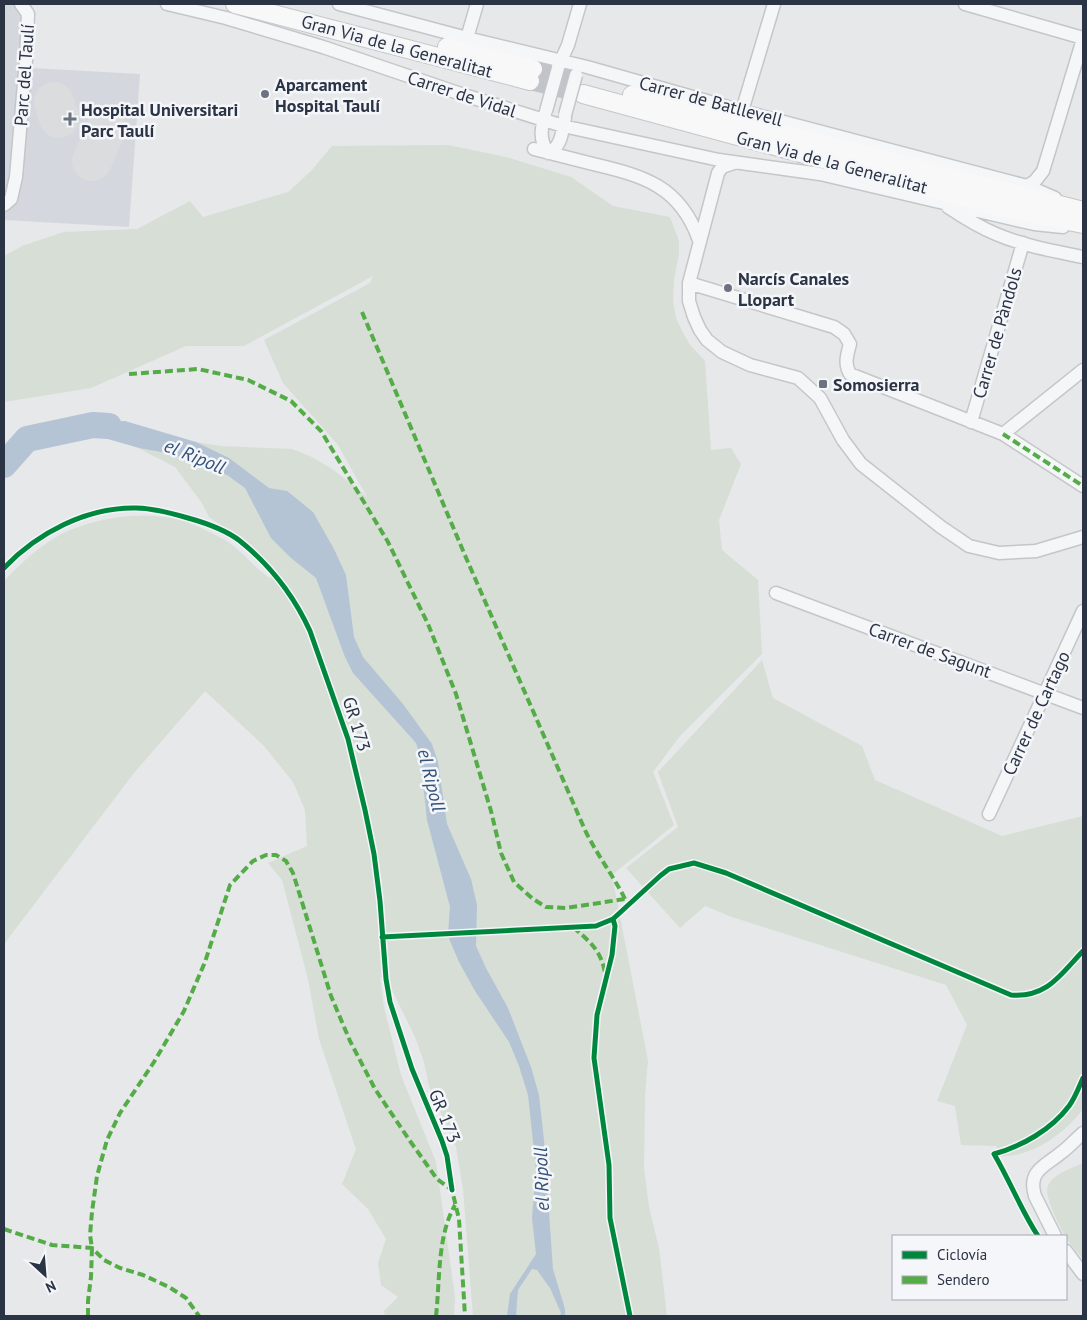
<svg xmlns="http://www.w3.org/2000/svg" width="1087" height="1320" viewBox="0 0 1087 1320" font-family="'PT Sans',sans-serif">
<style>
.built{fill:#d4d7dd}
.green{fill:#d6ded6}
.water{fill:#b4c4d5}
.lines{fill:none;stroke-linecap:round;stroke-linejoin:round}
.river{stroke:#b4c4d5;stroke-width:26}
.taxiway{stroke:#dadcde;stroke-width:40}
.secondary-tunnel{stroke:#c1c4c9;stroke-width:18;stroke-dasharray:18 9;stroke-linecap:butt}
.street-casing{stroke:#c4c6c8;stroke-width:15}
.secondary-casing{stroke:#c4c6c8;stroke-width:20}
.street{stroke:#f5f6f7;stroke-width:12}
.secondary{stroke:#f8f8f8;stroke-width:18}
.street-bridge-casing{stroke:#c4c6c8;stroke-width:15;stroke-linecap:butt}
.street-bridge{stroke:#f5f6f7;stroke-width:12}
.quiet{stroke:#54ac47;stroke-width:4;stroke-dasharray:8 4;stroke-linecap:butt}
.cycleway-casing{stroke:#f4f6f9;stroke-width:8}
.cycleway{stroke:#00873e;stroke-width:5}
.poi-dot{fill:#6c737f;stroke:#f4f6f9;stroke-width:2}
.labels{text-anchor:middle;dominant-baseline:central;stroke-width:5;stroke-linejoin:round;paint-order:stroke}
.street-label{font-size:18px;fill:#2b3445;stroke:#f4f6f9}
.poi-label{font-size:18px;font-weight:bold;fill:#2b3445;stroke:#f4f6f9;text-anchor:start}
.water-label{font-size:19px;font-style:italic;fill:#34527a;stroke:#f4f6f9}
</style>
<rect width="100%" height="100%" fill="#e6e8ea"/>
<path class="built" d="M4 4H31L34 11 32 68 140 74 129 227 4 220Z"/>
<path class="green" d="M448 145 506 157 571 177 613 206 670 217 679 241V253L674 280 673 301 676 318 683 333 691 346 705 361 711 450 731 448 741 464 719 520 722 550 758 580 762 654 680 736 653 772 674 825 612 875 648 1061 645 1095 644 1168 649 1207 659 1248 667 1316H473L463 1189 456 1147 429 1086 424 1062 415 1037 391 988 380 976 384 1007 401 1075 436 1162 455 1297 454 1316H385L384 1311 398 1297 381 1285 378 1263 386 1239 368 1209 342 1184 356 1149 319 1039 308 979 282 880 268 863 307 846 305 810 293 782 264 746 205 691 134 773 4 944V581C22 562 46 540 70 530 102 517 142 511 176 519 193 523 210 532 225 540 242 550 255 569 271 579L266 560 243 538 232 530 222 526 209 517 202 503 175 467 138 448 196 442 221 446 292 449 312 457 332 469 352 484 367 497 338 445 283 383 264 340 370 283 373 276 244 346H186L91 388 4 402V256L22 246 64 232 137 229 190 201 203 217 288 192 311 171 332 146Z
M762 660 773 698 862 746 875 780 1002 836 1083 816V1109C1065 1133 1033 1157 1001 1156L996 1146 961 1145 955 1106 937 1101 967 1025 946 985 732 917 705 906 680 928 626 868 678 827 658 772Z
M1083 1163V1259C1078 1253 1073 1247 1068 1241 1062 1231 1043 1196 1048 1186 1053 1174 1072 1168 1083 1163Z"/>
<path class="water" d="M125 421 196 442 229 458 269 488 287 491 313 512 334 549 346 575 354 637 363 657 403 704 432 744 438 762 447 824 471 879 477 905 476 946 486 968 508 1008 531 1067 539 1095 544 1140 553 1269 565 1309V1316H560L561 1313 550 1288 537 1270 532 1269 518 1290 516 1316H507L510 1294 536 1254 532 1218 536 1170 528 1095 519 1066 509 1042 475 991 459 962 450 941 448 934 450 907 427 820 420 755 416 743 353 673 345 657 316 578 291 558 271 538 245 488 227 475 194 461 167 453 139 448 87 433 70 431 96 422Z"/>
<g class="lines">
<path class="river" d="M4 465 27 439 93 425 109 426"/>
<path class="taxiway" d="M54 102 59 118
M92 161 106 128"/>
<path class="secondary-tunnel" d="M533 69 573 80
M530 81 583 94"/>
<defs>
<path id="street" d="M167 4 226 18 323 47 464 95 563 126 719 160 820 174 1034 224 1063 227
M339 4 467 38 587 67 742 111 1027 186 1055 198
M965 4 1083 38
M467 38 477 4
M558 67 568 45 580 4
M742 111 774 4
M545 114C541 129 539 139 548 153 562 147 562 131 565 118
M534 149C554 154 573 159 593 164 644 176 680 186 699 240
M734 163 722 167 718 173 689 283V301L694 317 700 330 707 340 722 352 750 365 798 378 820 398 843 440 861 464 941 527 969 546 999 553 1036 551 1083 537
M1027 186 1035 181 1043 171 1083 39
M4 205 11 199 16 177 26 60 28 14 21 4
M948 207C963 217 979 227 996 234 1024 246 1054 251 1083 257
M689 283 834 327 844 334 850 344C847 355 844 364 850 374L1003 434 1083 486
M971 422 1023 243
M1003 434 1083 370
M776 593 1083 708
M989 814 1083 611
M1055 1236 1035 1196C1027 1170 1046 1166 1062 1152 1070 1146 1076 1139 1083 1133
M1066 1251 1083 1274"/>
<path id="secondary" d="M235 4 530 81
M447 47 533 69
M583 94 996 206 1083 224
M632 95 1083 211"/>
</defs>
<use href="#street" class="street-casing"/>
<use href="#secondary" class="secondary-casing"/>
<use href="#street" class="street"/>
<use href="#secondary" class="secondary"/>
<defs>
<path id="street-bridge" d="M546 111 558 68
M565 115 576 75"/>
</defs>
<use href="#street-bridge" class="street-bridge-casing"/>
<use href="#street-bridge" class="street-bridge"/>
<path class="quiet" d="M362 312 467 560 585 830C597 855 613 875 625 899
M129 374 198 369 248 380 291 401 321 431 388 542 428 624 456 694 491 811 501 853 514 882 533 899 546 907 566 908 625 899 630 902
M1003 434 1083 486
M573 927C590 942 601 950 605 973
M4 1229 52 1245 92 1248 104 1260 120 1268 143 1275 169 1287 186 1298 199 1316
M88 1316V1301L91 1277 92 1248 90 1235 92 1212 97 1176 107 1140 120 1113 154 1062 184 1011 205 962 230 885 253 861 266 855H276L286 861 293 873 331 996 350 1041 375 1089 410 1141 437 1179 452 1190 459 1219 465 1316
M436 1316C440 1282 437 1236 455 1205"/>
<defs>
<path id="cycleway" d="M4 568C37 533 87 507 136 508 153 508 171 513 188 518 206 523 226 530 240 541 270 565 294 596 310 631L348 739 365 810 374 854 380 901 386 979 390 1002 412 1069 442 1141 447 1156 452 1190
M613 919 615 926 612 955 597 1015 594 1058 609 1165 610 1218 630 1316
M382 937 596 926 613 919 660 876 669 869 694 863 726 873 1011 995C1047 998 1060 975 1083 951
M1038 1236C1021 1210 1010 1181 994 1154 1022 1146 1051 1130 1069 1106 1075 1098 1079 1087 1083 1078"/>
</defs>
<use href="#cycleway" class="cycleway-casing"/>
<use href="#cycleway" class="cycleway"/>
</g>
<g class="poi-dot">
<circle cx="265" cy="94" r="5"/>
<path d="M67.5 111.5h5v5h5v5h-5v5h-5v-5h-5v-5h5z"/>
<circle cx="728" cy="288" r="5"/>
<rect x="818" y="379" width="10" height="10" rx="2.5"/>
</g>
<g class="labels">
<g class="street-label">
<text transform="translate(397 46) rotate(15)">Gran Via de la Generalitat</text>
<text transform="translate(24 75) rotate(-86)">Parc del Taulí</text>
<text transform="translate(462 94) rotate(18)">Carrer de Vidal</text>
<text transform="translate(711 101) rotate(15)">Carrer de Batllevell</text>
<text transform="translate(832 162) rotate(15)">Gran Via de la Generalitat</text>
<text transform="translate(997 333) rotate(-74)">Carrer de Pàndols</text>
<text transform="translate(930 650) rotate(20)">Carrer de Sagunt</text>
<text transform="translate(1036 713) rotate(-65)">Carrer de Cartago</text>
<text transform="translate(357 724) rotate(73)">GR 173</text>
<text transform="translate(445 1116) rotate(68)">GR 173</text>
</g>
<g class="poi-label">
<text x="275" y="84">Aparcament<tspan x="275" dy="21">Hospital Taulí</tspan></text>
<text x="81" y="109">Hospital Universitari<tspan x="81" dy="21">Parc Taulí</tspan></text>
<text x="738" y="278">Narcís Canales<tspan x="738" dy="21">Llopart</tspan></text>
<text x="833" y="384">Somosierra</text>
</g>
<g class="water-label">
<text transform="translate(195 456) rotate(22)">el Ripoll</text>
<text transform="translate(432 780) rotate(76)">el Ripoll</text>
<text transform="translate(541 1179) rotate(-92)">el Ripoll</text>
</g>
</g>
<rect width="1087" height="1320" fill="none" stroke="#2b3445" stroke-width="10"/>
<rect x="892" y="1235" width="175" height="65" fill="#f4f6f9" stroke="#a4a8b1"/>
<rect x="902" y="1251" width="25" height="8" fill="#00873e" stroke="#a4a8b1"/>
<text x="937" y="1260" font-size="15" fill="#2b3445">Ciclovía</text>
<rect x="902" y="1276" width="25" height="8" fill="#54ac47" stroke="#a4a8b1"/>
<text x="937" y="1285" font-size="15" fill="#2b3445">Sendero</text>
<g transform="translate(45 1275) rotate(154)" stroke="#f4f6f9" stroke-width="4" paint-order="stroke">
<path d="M0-4L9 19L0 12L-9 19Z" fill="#2b3445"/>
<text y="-8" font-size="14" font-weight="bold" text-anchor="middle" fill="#2b3445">N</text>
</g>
</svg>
